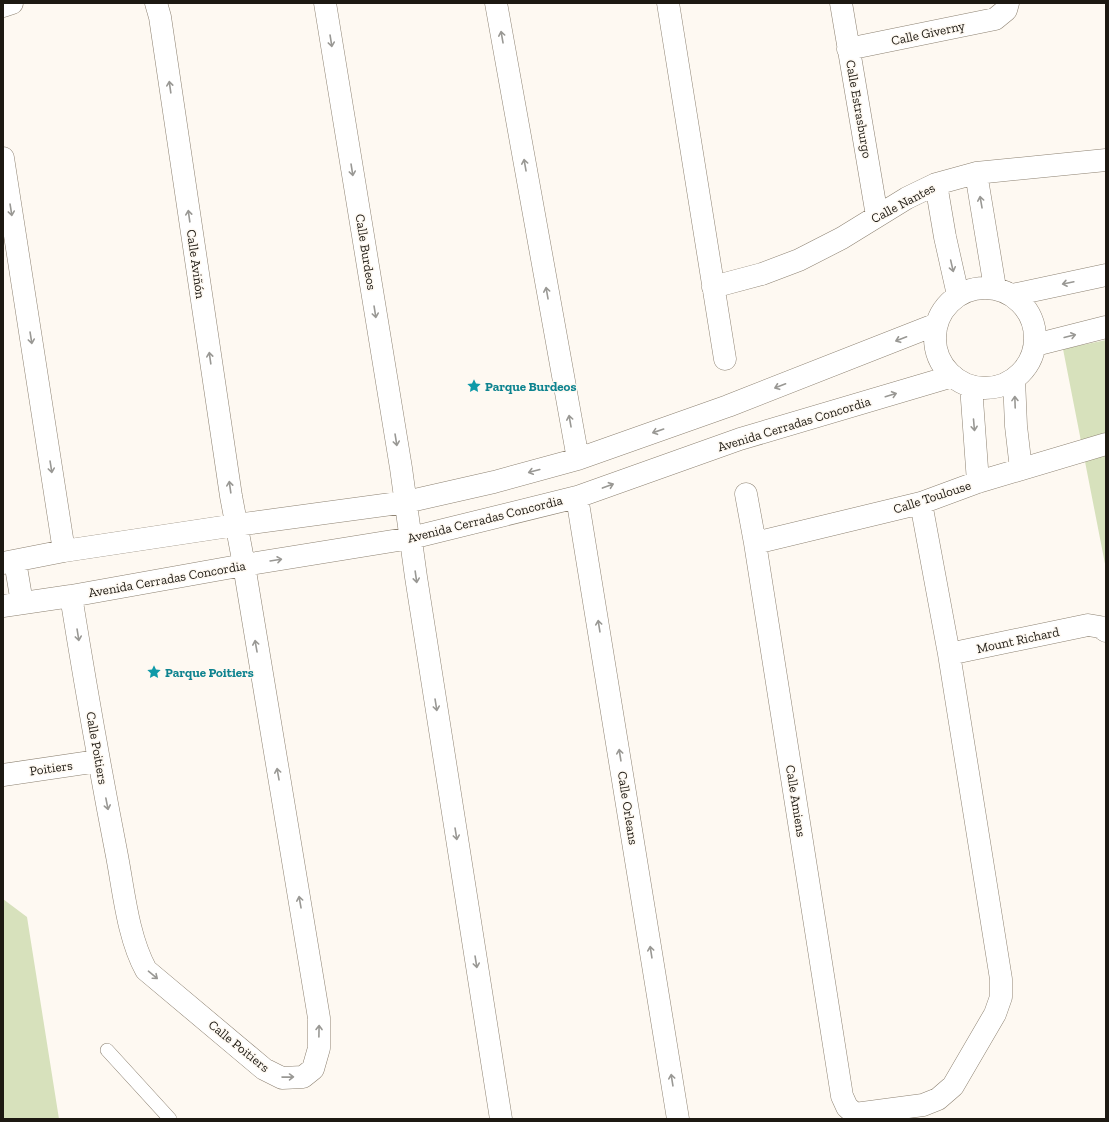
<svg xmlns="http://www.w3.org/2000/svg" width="1109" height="1122" viewBox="0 0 1109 1122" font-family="'Zilla Slab',serif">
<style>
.green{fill:#d7e1bc}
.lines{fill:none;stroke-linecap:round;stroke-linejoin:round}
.lane-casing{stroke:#8d8272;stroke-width:14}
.street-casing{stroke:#8d8272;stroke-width:23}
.lane{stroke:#fff;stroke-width:13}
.street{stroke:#fff;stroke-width:22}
.oneway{stroke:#999894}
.labels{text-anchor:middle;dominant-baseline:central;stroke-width:3;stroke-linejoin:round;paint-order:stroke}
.street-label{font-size:13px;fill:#1d1912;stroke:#fef9f2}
.culture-label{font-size:13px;font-weight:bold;fill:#0d838f;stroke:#fef9f2;text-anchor:start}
</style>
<rect width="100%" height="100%" fill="#fef9f2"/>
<path class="green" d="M1106 340V569L1063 349Z
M3 899 27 917 59 1119H3Z"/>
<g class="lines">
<defs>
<path id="lane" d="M107 1050 170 1119"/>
<path id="street" d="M325 3 401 468 416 577 501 1119
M496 3 578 459
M668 3 725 359
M841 3 877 216
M3 6 12 3
M848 49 995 19 1006 10 1008 3
M3 158 64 551
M976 173 995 288
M936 184 945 237 958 295
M713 287 762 274 799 260 842 238 907 198 936 184 976 173 1106 160
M935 338a50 50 0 1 1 100 0a50 50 0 1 1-100 0Z
M1012 295 1106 275
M1035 345 1106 327
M1014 379 1016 426 1021 469
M971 386 978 482
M746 494 755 543 842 1096 847 1107 855 1114 923 1105 938 1099 953 1086 995 1014 1001 997V979L949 654 921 503
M577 497 678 1119
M755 543 921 503 978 482 1106 444
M15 561 22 603
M3 563 64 551 236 525 406 502 494 482 578 459 728 406 937 324
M71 596C85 683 100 769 117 856 124 893 128 937 146 970L264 1069 282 1078 303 1077 313 1069 319 1048V1018L244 565 231 496 160 17 156 3
M3 606 71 596 244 565 411 538 577 497 740 439 953 376
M949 654 1088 625 1100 627 1106 631
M3 775 98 761"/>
</defs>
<use href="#lane" class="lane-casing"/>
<use href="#street" class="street-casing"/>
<use href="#lane" class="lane"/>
<use href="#street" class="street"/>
</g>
<defs><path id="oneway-shaft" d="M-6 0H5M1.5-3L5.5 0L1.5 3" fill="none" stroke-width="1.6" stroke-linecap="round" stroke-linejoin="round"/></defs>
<g class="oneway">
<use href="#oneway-shaft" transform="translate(502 37) rotate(-100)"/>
<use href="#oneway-shaft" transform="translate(331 41) rotate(81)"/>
<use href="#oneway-shaft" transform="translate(170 87) rotate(-98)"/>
<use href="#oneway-shaft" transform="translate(525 165) rotate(-100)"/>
<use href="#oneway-shaft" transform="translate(352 170) rotate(81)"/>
<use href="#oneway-shaft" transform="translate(981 202) rotate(-100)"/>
<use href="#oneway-shaft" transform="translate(11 210) rotate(81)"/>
<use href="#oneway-shaft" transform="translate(189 216) rotate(-98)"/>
<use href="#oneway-shaft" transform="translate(952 266) rotate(77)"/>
<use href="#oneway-shaft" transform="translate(1068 283) rotate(168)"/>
<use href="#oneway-shaft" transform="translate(547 293) rotate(-100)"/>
<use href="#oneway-shaft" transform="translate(375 312) rotate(81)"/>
<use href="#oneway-shaft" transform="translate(1070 336) rotate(-14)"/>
<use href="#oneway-shaft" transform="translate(31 338) rotate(81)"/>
<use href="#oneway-shaft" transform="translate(901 339) rotate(159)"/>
<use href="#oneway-shaft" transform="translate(210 358) rotate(-98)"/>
<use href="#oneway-shaft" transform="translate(780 386) rotate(159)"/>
<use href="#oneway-shaft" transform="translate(891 395) rotate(-17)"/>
<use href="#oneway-shaft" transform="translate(1015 402) rotate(-92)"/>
<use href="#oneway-shaft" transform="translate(570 421) rotate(-100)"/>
<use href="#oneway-shaft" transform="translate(974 425) rotate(85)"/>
<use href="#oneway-shaft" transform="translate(658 431) rotate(161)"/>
<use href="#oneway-shaft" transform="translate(396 440) rotate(81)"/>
<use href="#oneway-shaft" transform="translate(51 467) rotate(81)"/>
<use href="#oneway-shaft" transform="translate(534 471) rotate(165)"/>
<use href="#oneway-shaft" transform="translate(608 486) rotate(-20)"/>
<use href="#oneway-shaft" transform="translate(230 487) rotate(-98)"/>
<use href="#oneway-shaft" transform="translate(276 560) rotate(-9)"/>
<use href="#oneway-shaft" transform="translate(416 577) rotate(82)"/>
<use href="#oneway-shaft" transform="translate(599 626) rotate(-99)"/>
<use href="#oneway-shaft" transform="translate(78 635) rotate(81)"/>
<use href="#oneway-shaft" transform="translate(256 646) rotate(-100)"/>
<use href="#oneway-shaft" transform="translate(436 705) rotate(81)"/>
<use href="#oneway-shaft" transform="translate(620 755) rotate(-99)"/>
<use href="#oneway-shaft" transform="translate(278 774) rotate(-100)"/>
<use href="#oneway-shaft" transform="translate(107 804) rotate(79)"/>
<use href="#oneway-shaft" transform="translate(456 834) rotate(81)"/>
<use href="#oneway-shaft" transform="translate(300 902) rotate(-100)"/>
<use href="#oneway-shaft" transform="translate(651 952) rotate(-99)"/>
<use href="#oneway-shaft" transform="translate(476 962) rotate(81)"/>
<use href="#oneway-shaft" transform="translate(153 975) rotate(40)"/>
<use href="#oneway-shaft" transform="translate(319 1031) rotate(-89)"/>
<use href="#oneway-shaft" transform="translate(288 1077) rotate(-1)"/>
<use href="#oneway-shaft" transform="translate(672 1080) rotate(-99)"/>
</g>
<defs>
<symbol id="sight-bare" viewBox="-9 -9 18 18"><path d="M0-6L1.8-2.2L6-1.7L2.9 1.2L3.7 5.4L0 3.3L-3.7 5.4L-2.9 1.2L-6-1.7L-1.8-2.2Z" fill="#0f9aa8" stroke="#fef9f2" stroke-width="2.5" paint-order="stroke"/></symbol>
</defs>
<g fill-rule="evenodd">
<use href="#sight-bare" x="464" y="376" width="20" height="20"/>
<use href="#sight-bare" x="144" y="662" width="20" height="20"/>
</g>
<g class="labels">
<g class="street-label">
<text transform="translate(928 33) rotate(-12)">Calle Giverny</text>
<text transform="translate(859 109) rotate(80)">Calle Estrasburgo</text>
<text transform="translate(903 203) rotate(-28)">Calle Nantes</text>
<text transform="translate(366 252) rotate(81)">Calle Burdeos</text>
<text transform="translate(196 264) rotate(82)">Calle Aviñón</text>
<text transform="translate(794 424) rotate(-17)">Avenida Cerradas Concordia</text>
<text transform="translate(932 497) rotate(-18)">Calle Toulouse</text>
<text transform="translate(485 519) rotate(-14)">Avenida Cerradas Concordia</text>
<text transform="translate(167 579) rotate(-10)">Avenida Cerradas Concordia</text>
<text transform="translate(1018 640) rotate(-12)">Mount Richard</text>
<text transform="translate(97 748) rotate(80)">Calle Poitiers</text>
<text transform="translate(51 768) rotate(-8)">Poitiers</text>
<text transform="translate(796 801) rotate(81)">Calle Amiens</text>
<text transform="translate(628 808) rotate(81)">Calle Orleans</text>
<text transform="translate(239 1046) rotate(39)">Calle Poitiers</text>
</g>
<g class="culture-label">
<text x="485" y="386">Parque Burdeos</text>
<text x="165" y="672">Parque Poitiers</text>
</g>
</g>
<rect width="1109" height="1122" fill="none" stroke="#1d1912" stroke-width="8"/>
</svg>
